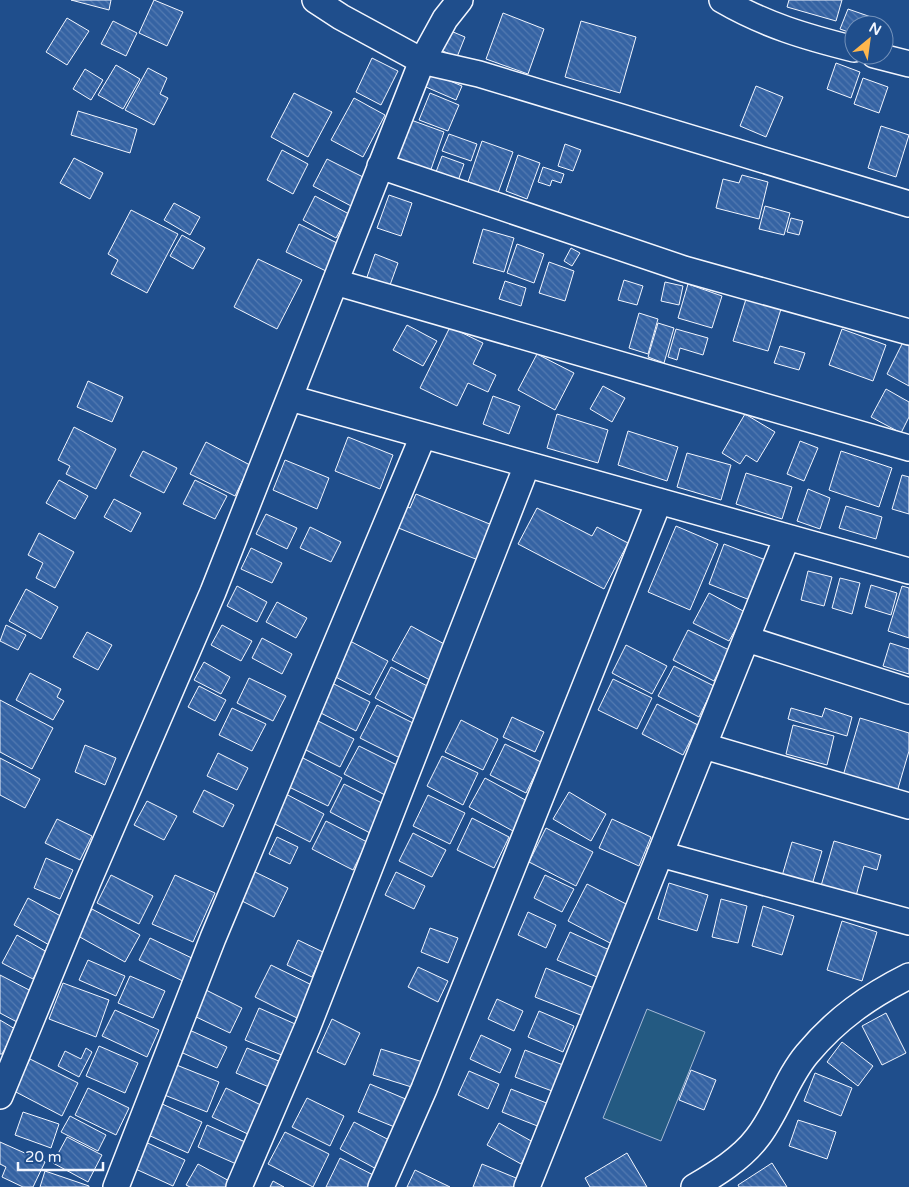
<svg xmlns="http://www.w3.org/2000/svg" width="909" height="1187" viewBox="0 0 909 1187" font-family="'Varela Round',sans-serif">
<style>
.garden{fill:#245a82;stroke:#a8bbd7}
.building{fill:url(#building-back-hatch);stroke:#f2f6ff}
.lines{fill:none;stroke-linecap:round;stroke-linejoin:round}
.street-casing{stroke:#f2f6ff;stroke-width:28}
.street{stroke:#1f4e8c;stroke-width:25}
</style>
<defs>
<pattern id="building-back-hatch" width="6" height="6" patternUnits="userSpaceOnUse" patternTransform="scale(1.25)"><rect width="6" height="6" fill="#3563a3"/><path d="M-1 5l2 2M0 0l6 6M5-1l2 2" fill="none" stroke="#537ab1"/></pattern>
</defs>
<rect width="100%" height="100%" fill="#1f4e8c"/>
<path class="garden" d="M647 1009 705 1032 661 1141 603 1118Z"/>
<path class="building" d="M71 0H111L109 10Z
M154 0 183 12 167 46 139 33Z
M789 0H842L836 21 787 7Z
M848 9 874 18 872 25H854V34L840 29Z
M503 13 544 29 528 74 486 59Z
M67 18 89 31 67 65 46 52Z
M113 21 137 33 126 56 101 44Z
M581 21 636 37 620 93 565 77Z
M446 29 465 37 457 57 438 49Z
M372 58 398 71 381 105 356 92Z
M836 63 860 72 851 98 827 89Z
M116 65 140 79 123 109 98 95Z
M148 68 167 78 160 94 168 98 154 125 125 110Z
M85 69 103 80 91 100 73 89Z
M431 73 462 86 456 100 426 87Z
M863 78 888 87 879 113 854 104Z
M756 86 783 97 766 137 740 126Z
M294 93 332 112 308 157 271 137Z
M430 93 459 105 448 131 419 120Z
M354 98 385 115 363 157 331 140Z
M78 111 137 129 130 153 71 135Z
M411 120 444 132 429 175 396 163Z
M881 126 909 135 896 177 868 168Z
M449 134 477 144 471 161 442 151Z
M482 141 513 152 498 193 468 182Z
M565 144 581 150 573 171 558 166Z
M282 150 308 164 293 194 267 180Z
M518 155 540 163 527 199 506 191Z
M442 156 464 164 458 181 436 172Z
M74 158 103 173 90 199 60 183Z
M327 159 367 179 353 207 313 186Z
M543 167 564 174 561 183 552 180 550 186 538 182Z
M742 175 768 182 759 219 716 208 723 179 739 183Z
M389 195 412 203 401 236 377 228Z
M315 196 349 214 336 238 303 220Z
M174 203 200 217 190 235 164 220Z
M765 206 790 213 784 235 759 229Z
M131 210 178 234 147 293 111 274 118 260 108 254Z
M791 218 803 221 799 235 787 232Z
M299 224 339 244 326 271 286 252Z
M483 229 514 238 504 272 473 263Z
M182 235 205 248 193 269 170 256Z
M517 244 544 254 534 283 507 273Z
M571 248 580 253 572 266 564 261Z
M375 254 398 263 390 285 367 277Z
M258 259 302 280 277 329 234 307Z
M549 262 574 271 565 301 539 293Z
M624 280 643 286 637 305 618 300Z
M505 281 526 288 521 306 499 299Z
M665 282 683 286 679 305 661 301Z
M688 284 722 296 712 328 678 318Z
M746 299 781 309 768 351 733 341Z
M639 313 658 319 648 354 629 348Z
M658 323 674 328 664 363 648 357Z
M407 325 437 341 423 366 393 350Z
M450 327 483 343 473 364 496 375 488 392 468 383 457 406 420 388Z
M676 329 708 338 703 355 680 348 677 360 668 357Z
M842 329 886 345 873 381 829 365Z
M903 342 909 345V386L887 374Z
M780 346 805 353 799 370 774 363Z
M537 354 574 373 555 410 518 390Z
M88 381 123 397 112 422 77 407Z
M603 386 625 398 612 422 590 409Z
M886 389 909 402V417L901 433 871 417Z
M493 396 520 406 509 434 483 424Z
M557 414 608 430 598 463 547 448Z
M745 414 775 432 757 462 746 455 740 464 722 453Z
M74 427 116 449 96 489 66 474 70 466 58 460Z
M628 431 678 447 667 481 618 465Z
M348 437 393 455 380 489 335 471Z
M800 441 818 448 804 481 787 474Z
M206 442 250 465 235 496 190 474Z
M143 451 177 468 164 493 130 476Z
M841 451 892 468 879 507 829 490Z
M687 453 731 465 721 500 677 487Z
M285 460 329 478 317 509 273 490Z
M746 473 792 487 782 519 736 504Z
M902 475 909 477V514L892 509Z
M59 480 88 496 75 519 46 503Z
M195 480 227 496 215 519 183 504Z
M808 489 830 498 820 529 797 521Z
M416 494 497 527 483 562 391 525 399 503 410 508Z
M114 499 141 513 131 532 104 517Z
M846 506 882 517 876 539 839 528Z
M537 508 592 536 597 527 628 543 604 589 518 544Z
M266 514 297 528 287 549 256 534Z
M676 526 718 544 690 610 648 592Z
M310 527 341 542 331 562 300 548Z
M39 533 74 552 55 588 36 578 43 563 28 555Z
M724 544 771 562 755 602 709 584Z
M251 548 282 563 272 583 241 569Z
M808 571 832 577 824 606 801 600Z
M840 578 860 583 852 614 832 608Z
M871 585 897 593 891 615 865 607Z
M237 586 267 602 257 622 227 606Z
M902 586 909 588V638L888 631Z
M26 589 58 607 41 639 9 621Z
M709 593 745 612 729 641 693 623Z
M277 602 307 618 296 638 266 622Z
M6 625 26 635 18 650 0 641Z
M222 625 252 641 241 661 211 645Z
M411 626 448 646 430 680 392 660Z
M688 630 729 650 714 681 673 660Z
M87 632 112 645 98 670 73 657Z
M262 638 292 654 282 674 252 658Z
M350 641 388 661 370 695 332 675Z
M890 643 909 649V674L883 666Z
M626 645 667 666 652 694 612 673Z
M204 662 230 677 221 694 194 680Z
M674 666 714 686 699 717 658 696Z
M391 667 431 688 414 719 375 698Z
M30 673 61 689 57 697 64 701 53 720 16 700Z
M249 678 286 696 273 721 237 703Z
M613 679 652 698 637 729 598 710Z
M330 682 370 702 356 731 315 710Z
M199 686 226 700 215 721 188 707Z
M0 700 53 728 32 769 0 752Z
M657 704 698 725 683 755 642 734Z
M377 705 417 725 400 758 360 738Z
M232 708 266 724 252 751 219 735Z
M791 708 822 717 825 708 852 717 847 736 788 719Z
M512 717 544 732 535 752 503 737Z
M860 718 909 733V751L897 792 843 776Z
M314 719 354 739 340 767 300 747Z
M461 720 498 739 483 770 445 752Z
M793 725 834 736 827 765 786 754Z
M505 744 541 762 526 793 490 775Z
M85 745 116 758 105 785 75 772Z
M359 746 399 766 385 795 344 774Z
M218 753 248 768 237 790 207 776Z
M442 756 478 773 463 805 427 786Z
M301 757 342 778 328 806 287 786Z
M0 758 40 779 25 808 0 795Z
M485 778 529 802 513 831 469 807Z
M344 784 384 804 370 833 330 812Z
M204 790 234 805 223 827 193 812Z
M569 792 606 814 591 841 553 819Z
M284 793 324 814 310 842 269 821Z
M428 795 465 813 450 844 413 826Z
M147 801 177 816 164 840 134 825Z
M472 818 509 837 494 868 457 850Z
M57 819 92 836 80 860 45 843Z
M612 819 651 837 639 866 599 848Z
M326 821 367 842 353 870 312 849Z
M546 828 593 852 576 886 529 862Z
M413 833 446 850 432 877 399 861Z
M277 837 298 847 290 864 269 854Z
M834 841 881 855 877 870 864 866 856 896 821 886Z
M792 842 822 851 812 885 782 876Z
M46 858 73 870 60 899 34 888Z
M253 871 288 888 274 917 240 900Z
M396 872 425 886 414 909 385 895Z
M111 875 153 896 139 924 97 903Z
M175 875 215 893 193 942 152 924Z
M545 875 574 889 562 912 534 898Z
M669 883 708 895 697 931 658 919Z
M587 884 632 907 612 944 568 921Z
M28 898 66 919 51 946 14 925Z
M721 899 747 906 738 943 712 937Z
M763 906 794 916 782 955 752 946Z
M92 909 140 935 125 962 78 936Z
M528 912 556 925 546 948 518 935Z
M842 921 877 932 862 981 827 970Z
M430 928 458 938 448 963 421 952Z
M570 932 616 953 604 980 557 960Z
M17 935 47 952 33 979 2 963Z
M150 938 198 961 187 983 139 960Z
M298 940 323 952 312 977 287 965Z
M88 960 125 976 116 996 79 980Z
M271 965 320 989 303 1021 255 997Z
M418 967 448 981 438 1002 408 987Z
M546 968 594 988 583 1016 535 997Z
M0 975 33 992 17 1022 0 1013Z
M130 976 165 991 153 1018 118 1003Z
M63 983 109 1000 96 1037 49 1019Z
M204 989 242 1008 230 1033 192 1015Z
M497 999 523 1011 514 1031 488 1019Z
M259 1008 302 1027 289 1058 245 1040Z
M115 1010 159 1030 147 1057 102 1036Z
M539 1011 574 1026 563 1052 528 1037Z
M886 1013 906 1053 882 1065 862 1026Z
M332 1019 360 1033 345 1065 317 1052Z
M0 1020 15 1029 2 1054H0Z
M185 1028 227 1047 217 1068 176 1050Z
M481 1035 511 1049 500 1073 470 1059Z
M842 1042 873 1066 858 1086 827 1062Z
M99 1046 138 1063 125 1093 86 1076Z
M86 1048 92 1052 79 1077 58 1066 65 1051 81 1059Z
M247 1048 286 1064 276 1090 236 1073Z
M381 1049 426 1063 418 1089 373 1075Z
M525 1050 563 1065 552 1091 515 1077Z
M30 1059 78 1083 62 1116 14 1091Z
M174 1064 219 1082 207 1112 162 1094Z
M691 1070 716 1080 704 1110 679 1100Z
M469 1071 499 1084 488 1109 458 1095Z
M815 1073 852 1088 841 1116 804 1101Z
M370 1084 408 1100 397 1128 358 1112Z
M88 1088 129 1108 116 1135 75 1115Z
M226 1088 265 1107 252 1136 212 1117Z
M511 1089 549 1104 540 1127 502 1112Z
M307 1098 344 1116 330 1146 292 1127Z
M160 1103 202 1122 188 1153 146 1134Z
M23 1112 59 1124 51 1148 15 1135Z
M70 1116 106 1135 98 1151 61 1132Z
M798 1120 836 1132 827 1159 789 1146Z
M354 1122 395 1143 380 1171 340 1149Z
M499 1123 533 1142 521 1164 487 1145Z
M207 1125 252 1145 243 1167 198 1147Z
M285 1132 329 1154 313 1187 268 1164Z
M67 1137 102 1155 88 1182 53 1163Z
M141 1140 185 1160 173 1186 129 1166Z
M0 1142 45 1162 33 1187H23L2 1177 6 1167 0 1164Z
M627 1153 647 1187H590L585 1178Z
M340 1158 381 1179 377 1187H326Z
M772 1163 787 1187H739L738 1185Z
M198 1164 233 1183 231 1187H190L186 1185Z
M482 1164 521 1180 518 1187H473Z
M415 1170 450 1187H407Z
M45 1171 89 1186V1187H40Z
M273 1181 284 1187H270Z"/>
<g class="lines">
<defs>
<path id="street" d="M315 0 341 17 422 61 479 74 909 204
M722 0C765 25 806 37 854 49
M874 55 909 64
M380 166 684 269 909 332
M335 282 909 448
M290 398 909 571
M747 639 909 691
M704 746 909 806
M660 854 909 922
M0 1096 88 882 213 592 422 61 445 19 460 0
M116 1187 213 938 423 436
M239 1187 308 1026 527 465
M381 1187 424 1089 659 501
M527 1187 787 537
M694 1187C716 1174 741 1159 757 1138 777 1113 786 1079 807 1054 836 1019 869 996 909 976"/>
</defs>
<use href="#street" class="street-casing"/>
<use href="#street" class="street"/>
</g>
<g transform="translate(869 40) rotate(29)"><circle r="24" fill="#1f4e8c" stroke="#7391ba"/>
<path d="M0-4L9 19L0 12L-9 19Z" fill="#ffb74d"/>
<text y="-8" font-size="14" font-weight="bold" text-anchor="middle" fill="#f2f6ff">N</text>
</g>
<path d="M18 1162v8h85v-8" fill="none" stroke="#f2f6ff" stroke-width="2.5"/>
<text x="25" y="1162" font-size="15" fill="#f2f6ff" stroke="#1f4e8c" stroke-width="4" paint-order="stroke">20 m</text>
</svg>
